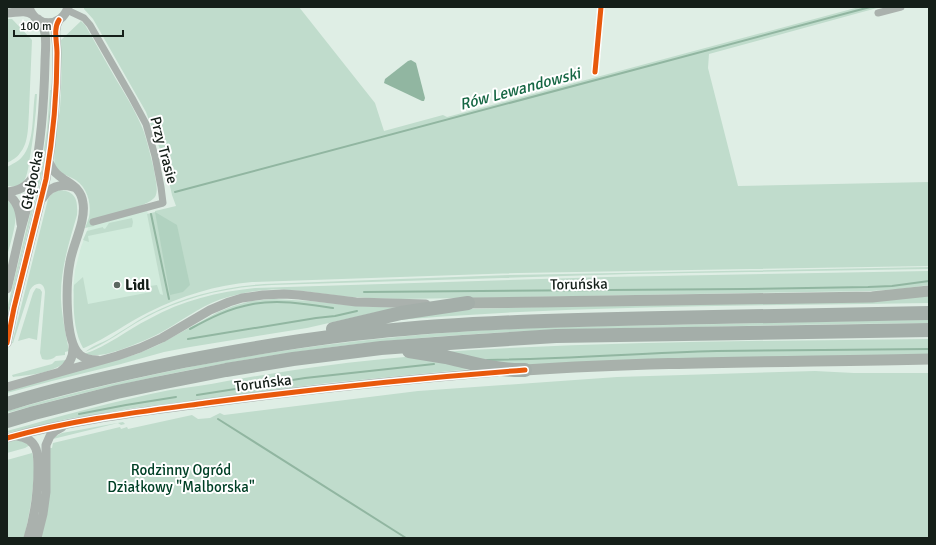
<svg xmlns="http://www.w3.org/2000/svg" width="936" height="545" viewBox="0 0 936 545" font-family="Signika,sans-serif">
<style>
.built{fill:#d1ebdc}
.green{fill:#c0dccc}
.forest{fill:#b1d2c0}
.water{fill:#91b6a1}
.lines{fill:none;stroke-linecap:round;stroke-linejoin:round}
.stream{stroke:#91b6a1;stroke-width:2}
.minor{stroke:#aab1ad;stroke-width:7}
.tertiary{stroke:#aab1ad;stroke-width:9}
.secondary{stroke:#a8b1ab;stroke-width:11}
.motorway{stroke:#a4aea9;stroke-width:14}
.cycleway-casing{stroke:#fff;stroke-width:8}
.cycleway{stroke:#e8590c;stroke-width:5}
.poi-dot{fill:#5c6760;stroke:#fff;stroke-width:1.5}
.labels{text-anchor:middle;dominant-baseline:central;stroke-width:4;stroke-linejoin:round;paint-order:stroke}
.street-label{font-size:15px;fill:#151f19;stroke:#fff}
.poi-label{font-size:15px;font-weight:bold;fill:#151f19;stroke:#fff;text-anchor:start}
.park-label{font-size:15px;fill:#004026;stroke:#fff}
.water-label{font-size:16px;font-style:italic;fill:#156643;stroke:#fff}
</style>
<rect width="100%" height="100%" fill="#dfeee5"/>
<path class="built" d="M146 204 163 295 78 311 73 290 75 270 81 247 92 218Z"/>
<path class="green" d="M84 7H299L375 103 384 131 443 115 447 117 859 7H877V8L709 54 708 68 738 186 929 182V266L518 273 252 282C216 285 181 296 149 312 127 323 107 338 84 348H83C73 331 73 304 74 285L83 277 88 304 151 292 150 286 157 285 160 294 163 295 147 214 155 212V211L176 206 172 195 164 160 146 112 93 19 84 9Z
M7 19H12L32 40 29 111V112C28 125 29 143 20 153 17 158 12 160 7 163Z
M81 21 85 25C96 44 106 62 117 81 127 97 137 114 144 132 148 145 151 157 154 170 155 178 159 190 155 197 148 207 105 216 92 220L94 226 85 228C86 225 88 221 89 217 92 202 86 184 72 178 66 175 58 173 55 165 52 157 59 119 60 108 62 85 61 63 61 40Z
M50 90H52L49 128 42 173 7 317V309L41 169 47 130Z
M35 94H37C36 117 33 140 29 163 28 169 27 176 24 181 20 187 13 187 7 186V167C12 164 18 162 22 157 35 143 32 112 35 94Z
M59 190C76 191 78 200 77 215 69 243 60 270 61 300 62 318 66 334 69 351L65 352V355L56 356C54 359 46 361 42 359L40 353 45 292C44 281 35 282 30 290L13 343H12L48 199C51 194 54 192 59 190Z
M7 200C10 202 14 206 15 210 18 220 10 245 7 256Z
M132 218 133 222 132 227 88 236 89 242 83 240 87 231 103 227V228L105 229 109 223Z
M929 267V269L630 274 272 285C226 287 184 297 143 319 123 330 106 344 85 352 92 346 101 343 109 339 122 331 135 322 148 315 185 296 223 287 264 284L509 275Z
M929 271V285L900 289 871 291 400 299C380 298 360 298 340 296 324 294 308 291 291 290 270 288 249 291 228 297 206 303 187 317 167 329 152 338 136 344 120 350 107 354 97 357 84 354 108 346 127 330 149 319 182 300 218 292 255 288L607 277Z
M36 288 40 289 42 292 37 340 29 338 18 341 33 293Z
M929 296V303C745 306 560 305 376 322L451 310 472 309Z
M274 299 311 301 357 306 404 308 377 312 307 328 190 347 164 352 121 364 52 381 7 393V391L137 354 158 345 218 312 233 306 251 301Z
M929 320V323C851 324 773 325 695 327 603 328 512 330 420 338 280 349 142 376 7 413V411C132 376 259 350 387 338 482 328 577 326 672 325 758 323 843 321 929 320Z
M929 339V355L520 366 442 352C604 341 767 341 929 339Z
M405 357 421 358 471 369 328 383 134 408 67 419 7 433V431C61 416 115 401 170 390 188 387 208 385 227 381 285 371 345 362 405 357Z
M67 360C56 373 29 375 13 377L12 375 52 364 55 361Z
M815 371 854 373H929V538H41L50 487V448H52L53 443 120 427 121 429 127 427 128 429 192 415 198 419 210 418 220 413 224 415 418 391 617 377Z
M123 422 125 424 121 425 118 423 53 439 56 436 62 433Z
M19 440 30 445 25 448 7 453V442Z
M32 453C34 459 34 466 34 472 33 495 29 516 24 538H7V460Z"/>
<path class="forest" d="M155 212 177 225 190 285 183 292 170 295Z"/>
<path class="water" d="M411 60 416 63 425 98 424 101H422L384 83 385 79 408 61Z"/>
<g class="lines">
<path class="stream" d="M175 192 870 7
M151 214 169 299
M364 292 744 289 868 287 892 286 929 281
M190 329C210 318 230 308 253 304 279 299 307 304 333 308
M188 339 316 318 335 316 357 311
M487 360C564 359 641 353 717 351 788 350 858 350 929 349
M197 395 305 378 434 364
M79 414 126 405 176 397
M218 419 406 538"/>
<path class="minor" d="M67 10 84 18 90 25 132 98 146 124 155 156 161 187 163 203 93 222
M878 13 901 7
M595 72 601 7"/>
<path class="tertiary" d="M29 7C35 28 62 28 68 7
M7 13C16 13 25 9 33 15
M49 162C51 166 53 171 57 174 68 184 81 186 83 203 86 221 73 244 70 262 66 282 64 341 80 355 85 359 91 360 97 360
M7 192C19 191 26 187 33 177
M7 194C18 201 20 212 21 224
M42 199C49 187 60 183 73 187
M7 289C12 269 16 249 21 229 26 211 31 194 34 176 42 139 44 101 45 63 45 49 49 30 38 19
M7 343 14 308 46 179C53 137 57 95 57 53 57 42 53 29 59 20
M60 372C70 365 74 356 73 344
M7 387 117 356 140 348 162 338 210 310 229 302 242 298 263 295 284 294 299 295 356 302 426 304
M17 436C25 437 33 441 36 449 38 455 38 462 38 468 38 492 35 515 28 538
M7 438C72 420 140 412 207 403 303 390 400 380 497 372
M37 538 43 514 46 492V445L50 436 55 431 62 427"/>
<path class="secondary" d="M468 303 872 297 929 291
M525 370C659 361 794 362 929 359"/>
<path class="motorway" d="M333 329 401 313 468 303
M409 351C421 353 434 355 446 357 472 363 497 371 525 370
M7 404C65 386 125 373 184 361 247 349 310 338 373 332 469 322 566 320 663 318 751 316 840 315 929 313
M7 421 34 413 117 392 155 384 226 370 293 359 381 348 463 342 556 336 929 330"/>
<defs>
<path id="cycleway" d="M595 72 601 7
M7 343 14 308 46 179C53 137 57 95 57 53 57 42 53 29 59 20
M7 438C72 420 139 412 206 403 312 389 418 378 525 370"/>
</defs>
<use href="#cycleway" class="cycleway-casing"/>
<use href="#cycleway" class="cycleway"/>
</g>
<circle class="poi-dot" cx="117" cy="285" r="4"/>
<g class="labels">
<g class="street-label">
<text transform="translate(164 150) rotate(75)">Przy Trasie</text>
<text transform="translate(32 180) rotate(-78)">Głębocka</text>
<text transform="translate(579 284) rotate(-1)">Toruńska</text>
<text transform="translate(263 383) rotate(-7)">Toruńska</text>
</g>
<g class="poi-label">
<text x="125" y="285">Lidl</text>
</g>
<g class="park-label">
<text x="181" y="470">Rodzinny Ogród<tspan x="181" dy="17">Działkowy "Malborska"</tspan></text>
</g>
<g class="water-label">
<text transform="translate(520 89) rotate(-15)">Rów Lewandowski</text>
</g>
</g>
<rect width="936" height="545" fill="none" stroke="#151f19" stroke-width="16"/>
<path d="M14 30v6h109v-6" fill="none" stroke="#151f19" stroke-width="2"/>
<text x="20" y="30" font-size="12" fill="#151f19" stroke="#ffffff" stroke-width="3" paint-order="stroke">100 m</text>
</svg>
